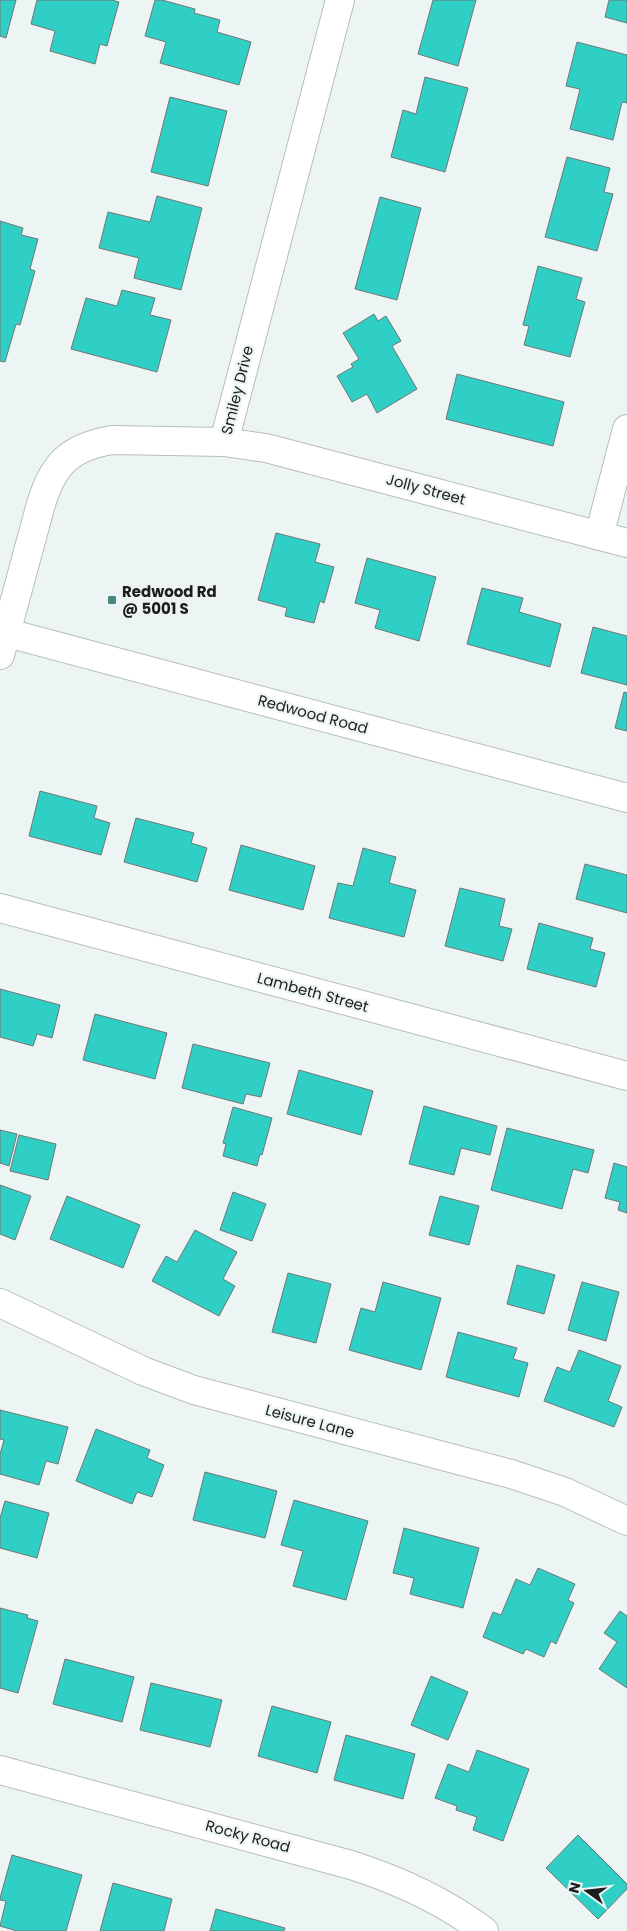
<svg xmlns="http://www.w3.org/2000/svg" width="627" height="1931" viewBox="0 0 627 1931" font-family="Poppins,sans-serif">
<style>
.building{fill:#30cfc5;stroke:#707776}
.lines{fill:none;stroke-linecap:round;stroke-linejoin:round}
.minor-casing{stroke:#b7bebd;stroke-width:30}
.primary-casing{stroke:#b7bebd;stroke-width:30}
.minor{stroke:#fff;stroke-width:28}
.primary{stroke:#fff;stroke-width:28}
.poi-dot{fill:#418882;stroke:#edf5f4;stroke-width:2}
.labels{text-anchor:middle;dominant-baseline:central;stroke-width:4.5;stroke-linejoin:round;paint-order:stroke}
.street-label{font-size:15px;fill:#1b1e1d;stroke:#edf5f4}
.poi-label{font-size:15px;font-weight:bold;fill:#1b1e1d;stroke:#edf5f4;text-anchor:start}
</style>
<rect width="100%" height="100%" fill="#edf5f4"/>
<path class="building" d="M0 0H16L6 38 0 36Z
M37 0H112L119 2 107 46 100 44 95 64 50 51 55 31 31 24Z
M155 0H162L195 9 194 13 220 20 217 32 251 42 239 85 160 63 166 42 145 36Z
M433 0H476L458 66 418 54Z
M609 0H627V23L605 17Z
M577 42 627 55V103L622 102 613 140 570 129 580 89 566 86Z
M425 77 468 88 445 172 391 157 403 110 416 114Z
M170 97 227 111 208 186 151 172Z
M567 157 610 168 604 192 613 194 597 251 545 237Z
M157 196 202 208 181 290 134 278 139 258 99 248 108 212 150 222Z
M380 197 421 208 397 300 355 289Z
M0 221 23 228 21 235 38 239 30 269 35 271 20 325 16 324 5 362 0 361Z
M538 266 582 278 576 299 585 302 570 357 524 345 529 326 523 325Z
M122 290 155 298 150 315 171 320 157 372 71 349 86 298 117 306Z
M374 314 378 321 386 316 401 341 392 346 417 389 377 413 367 394 352 402 337 376 353 367 351 364 359 359 343 333Z
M457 374 564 402 553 446 446 419Z
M276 533 320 544 315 562 334 567 324 603 320 601 314 623 285 616 287 608 258 600Z
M367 558 436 577 419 641 375 628 380 610 355 603Z
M482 588 523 598 519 612 561 624 550 667 467 644Z
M593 627 627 636V685L581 673Z
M624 692 627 693V731L615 728Z
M40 791 97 806 94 818 110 823 101 855 29 836Z
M136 818 194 833 191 843 207 848 197 882 124 862Z
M241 845 315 866 303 910 229 890Z
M363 848 396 857 389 883 416 890 404 937 329 918 338 883 353 886Z
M585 864 627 875V913L576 899Z
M460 888 505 899 499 926 512 929 503 961 445 946Z
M539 923 593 938 590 949 605 953 596 987 527 969Z
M0 989 60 1005 52 1038 37 1034 33 1046 0 1037Z
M95 1014 167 1033 155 1079 83 1060Z
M193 1044 270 1063 261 1097 246 1094 243 1104 182 1088Z
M299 1070 373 1091 361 1135 287 1114Z
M424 1106 497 1126 490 1155 461 1148 454 1175 409 1164Z
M233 1107 272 1118 262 1155 260 1154 257 1166 223 1156 226 1144 223 1143Z
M507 1128 594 1150 588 1173 573 1169 562 1209 491 1190Z
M0 1130 17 1134 9 1166 0 1163Z
M19 1135 56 1144 48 1180 10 1171Z
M614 1163 627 1167V1213L618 1210 620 1202 605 1198Z
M0 1185 31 1196 15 1240 0 1234Z
M233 1192 266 1204 252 1241 220 1230Z
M67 1196 140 1225 123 1268 50 1239Z
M440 1196 479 1206 469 1245 429 1235Z
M195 1230 237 1252 223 1279 235 1286 219 1316 152 1281 166 1256 177 1262Z
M517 1265 555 1275 544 1314 507 1304Z
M288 1273 331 1284 316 1343 272 1332Z
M383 1282 441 1298 421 1370 349 1350 361 1308 375 1312Z
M582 1282 619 1292 606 1341 568 1330Z
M458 1332 517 1348 513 1359 528 1363 519 1397 446 1377Z
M579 1350 621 1366 608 1401 622 1407 614 1427 544 1401 557 1367 570 1372Z
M0 1410 68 1427 58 1464 46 1461 39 1485 0 1474V1454L4 1440 0 1439Z
M96 1429 150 1450 147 1458 164 1465 152 1497 137 1492 132 1504 76 1481Z
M205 1472 277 1491 265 1538 193 1520Z
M294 1500 368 1521 346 1600 293 1586 303 1551 281 1545Z
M5 1501 49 1513 37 1558 0 1548V1518Z
M404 1528 479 1548 463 1608 410 1594 414 1578 393 1573Z
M538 1568 575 1584 568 1600 574 1603 556 1644 551 1641 544 1657 526 1649 523 1654 483 1637 493 1612 501 1615 516 1579 530 1585Z
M0 1608 28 1615 27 1618 38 1621 18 1693 0 1688Z
M620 1611 627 1616V1688L599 1669 617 1642 604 1633Z
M65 1659 134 1677 122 1722 53 1704Z
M431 1676 468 1692 448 1740 411 1725Z
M151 1683 222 1700 210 1747 140 1730Z
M272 1706 331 1722 317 1773 258 1756Z
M346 1735 415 1754 403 1799 334 1780Z
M477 1750 529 1769 503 1841 473 1830 477 1817 456 1810 457 1806 435 1798 448 1764 469 1772Z
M578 1835 627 1884V1889L598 1919 546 1868Z
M12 1855 82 1875 66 1931H17L0 1926 6 1901 0 1900V1898Z
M113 1883 172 1899 164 1931H100Z
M216 1909 285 1928 284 1931H210Z"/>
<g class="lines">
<defs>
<path id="minor" d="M224 442 340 0
M599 536 627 429
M0 655 41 504C53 464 70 447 112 440L224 442 266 448 627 543
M0 908 627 1076
M0 1303 143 1371 194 1390 511 1474 565 1492 627 1521
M0 1770 351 1865C398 1880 444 1901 484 1931"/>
<path id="primary" d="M0 631 627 798"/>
</defs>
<use href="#minor" class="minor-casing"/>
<use href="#primary" class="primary-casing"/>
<use href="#minor" class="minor"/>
<use href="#primary" class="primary"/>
</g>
<rect class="poi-dot" x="107" y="595" width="10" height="10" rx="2.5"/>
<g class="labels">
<g class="street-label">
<text transform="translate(237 390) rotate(-76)">Smiley Drive</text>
<text transform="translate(426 489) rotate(15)">Jolly Street</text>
<text transform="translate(313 714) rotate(15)">Redwood Road</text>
<text transform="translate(313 992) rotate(15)">Lambeth Street</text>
<text transform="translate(310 1421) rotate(15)">Leisure Lane</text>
<text transform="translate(248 1836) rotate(15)">Rocky Road</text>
</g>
<g class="poi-label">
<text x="122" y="591">Redwood Rd<tspan x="122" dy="17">@ 5001 S</tspan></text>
</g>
</g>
<g transform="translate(587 1891) rotate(285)" stroke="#edf5f4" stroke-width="4" paint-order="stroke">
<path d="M0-4L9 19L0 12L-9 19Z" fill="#1b1e1d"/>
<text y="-8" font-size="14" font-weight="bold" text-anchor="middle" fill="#1b1e1d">N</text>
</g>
</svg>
